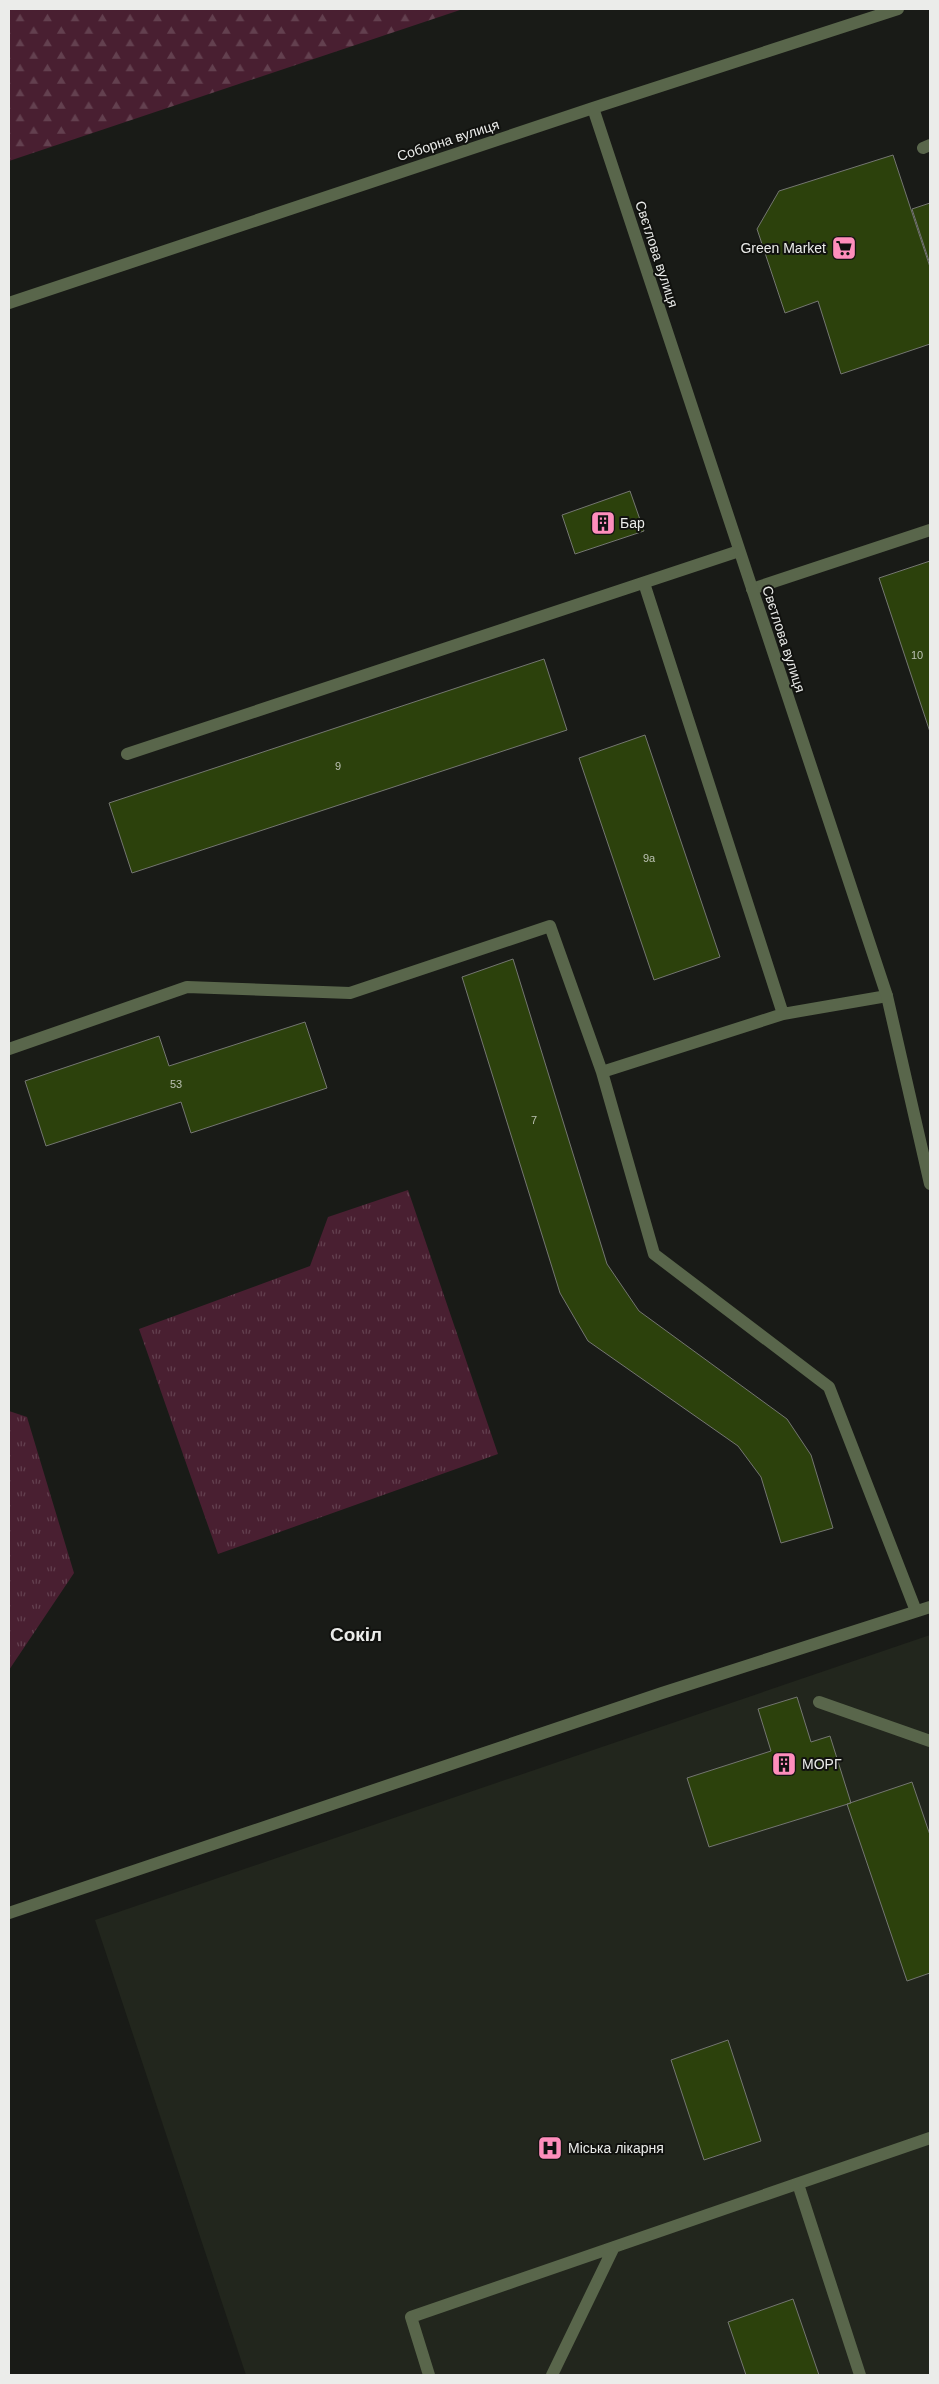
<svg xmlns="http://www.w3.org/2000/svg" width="939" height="2384" viewBox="0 0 939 2384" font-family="Arial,sans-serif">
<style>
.built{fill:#22261d}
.grass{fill:url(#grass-tufts)}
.forest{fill:url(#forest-firs)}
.building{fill:#2c410c;stroke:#747671}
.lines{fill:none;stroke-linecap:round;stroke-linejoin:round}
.service{stroke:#59664b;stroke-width:12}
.minor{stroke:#59664b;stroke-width:12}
.labels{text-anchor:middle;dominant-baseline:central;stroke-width:4;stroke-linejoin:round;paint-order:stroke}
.number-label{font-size:11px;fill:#bbc1b2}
.street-label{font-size:14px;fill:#ebecea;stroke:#11120f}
.poi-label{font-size:14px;fill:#ebecea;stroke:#11120f;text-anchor:start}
.district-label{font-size:19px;font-weight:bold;fill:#ebecea;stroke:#11120f}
</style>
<defs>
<pattern id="grass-tufts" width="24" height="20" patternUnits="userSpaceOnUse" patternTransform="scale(1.25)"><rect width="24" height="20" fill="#491f31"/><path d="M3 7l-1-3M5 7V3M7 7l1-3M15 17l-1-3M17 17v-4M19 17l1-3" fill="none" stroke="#63404f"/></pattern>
<pattern id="forest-firs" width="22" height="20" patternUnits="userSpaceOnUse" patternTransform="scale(1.25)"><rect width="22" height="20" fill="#491f31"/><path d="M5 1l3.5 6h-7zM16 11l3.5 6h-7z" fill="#63404f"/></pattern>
</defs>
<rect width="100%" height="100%" fill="#191b17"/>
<path class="built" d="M930 1635V2375H246L95 1920Z"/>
<path class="grass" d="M408 1190 498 1454 218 1554 139 1329 310 1266 328 1217Z
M9 1411 27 1417 74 1573 9 1670Z"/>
<path class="forest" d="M9 9H463L9 161Z"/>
<path class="building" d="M893 155 930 267V344L841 374 818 301 785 313 757 229 779 191Z
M930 203V264L912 209Z
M630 491 644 531 575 554 562 515Z
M930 561V732L879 578Z
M544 659 567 730 132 873 109 803Z
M645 735 720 957 654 980 579 758Z
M513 959 607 1264 639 1311 787 1419 811 1455 833 1528 781 1543 761 1477 738 1446 588 1341 560 1293 462 977Z
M305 1022 327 1088 191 1133 181 1102 46 1146 25 1081 159 1036 169 1066Z
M797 1697 811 1742 830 1736 851 1803 709 1847 687 1778 771 1751 758 1709Z
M912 1782 930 1835V1973L907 1981 847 1804Z
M728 2040 761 2141 704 2160 671 2060Z
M793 2299 819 2375H746L728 2322Z"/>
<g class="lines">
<path class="service" d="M923 148 930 145
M644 583 783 1014
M752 589 930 530
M127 754 739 551
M9 1049 187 987 350 993 550 926 602 1072 654 1254 829 1387 916 1611
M602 1072 783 1014 887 996
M819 1702 930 1741
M9 1913 662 1693 930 1607
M798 2184 860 2375
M429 2375 411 2317 930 2138
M552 2375 614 2247"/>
<path class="minor" d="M593 108 887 996 930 1184
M9 303 593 108 898 9"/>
</g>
<defs>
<symbol id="supermarket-square" viewBox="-11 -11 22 22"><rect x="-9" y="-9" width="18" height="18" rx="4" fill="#fe8ebc" stroke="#11120f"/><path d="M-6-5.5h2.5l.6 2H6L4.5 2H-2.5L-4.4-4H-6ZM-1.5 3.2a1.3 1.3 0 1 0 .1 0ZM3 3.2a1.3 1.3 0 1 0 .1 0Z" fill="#111"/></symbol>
<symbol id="building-square" viewBox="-11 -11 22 22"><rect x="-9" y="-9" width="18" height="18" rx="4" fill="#fe8ebc" stroke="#11120f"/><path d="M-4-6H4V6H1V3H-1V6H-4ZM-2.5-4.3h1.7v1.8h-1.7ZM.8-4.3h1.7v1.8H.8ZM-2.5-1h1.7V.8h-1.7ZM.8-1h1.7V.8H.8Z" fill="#111"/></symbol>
<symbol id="hospital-square" viewBox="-11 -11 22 22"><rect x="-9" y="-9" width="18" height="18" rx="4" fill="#fe8ebc" stroke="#11120f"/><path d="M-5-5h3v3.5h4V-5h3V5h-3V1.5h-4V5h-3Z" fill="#111"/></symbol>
</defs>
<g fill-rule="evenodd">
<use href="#supermarket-square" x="830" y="234" width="28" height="28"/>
<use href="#building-square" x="589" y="509" width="28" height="28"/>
<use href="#building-square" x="770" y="1750" width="28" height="28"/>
<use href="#hospital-square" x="536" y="2134" width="28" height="28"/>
</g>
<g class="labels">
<g class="number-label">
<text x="917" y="655">10</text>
<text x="338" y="766">9</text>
<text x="649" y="858">9а</text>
<text x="176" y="1084">53</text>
<text x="534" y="1120">7</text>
</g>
<g class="street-label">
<text transform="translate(448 140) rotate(-18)">Соборна вулиця</text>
<text transform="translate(657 254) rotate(72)">Свєтлова вулиця</text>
<text transform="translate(784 639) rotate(72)">Свєтлова вулиця</text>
</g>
<g class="poi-label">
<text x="826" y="248" text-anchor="end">Green Market</text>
<text x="620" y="523">Бар</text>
<text x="802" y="1764">МОРГ</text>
<text x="568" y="2148">Міська лікарня</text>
</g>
<g class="district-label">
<text x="356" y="1634">Сокіл</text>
</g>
</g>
<rect width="939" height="2384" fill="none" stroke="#ebecea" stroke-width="20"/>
</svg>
